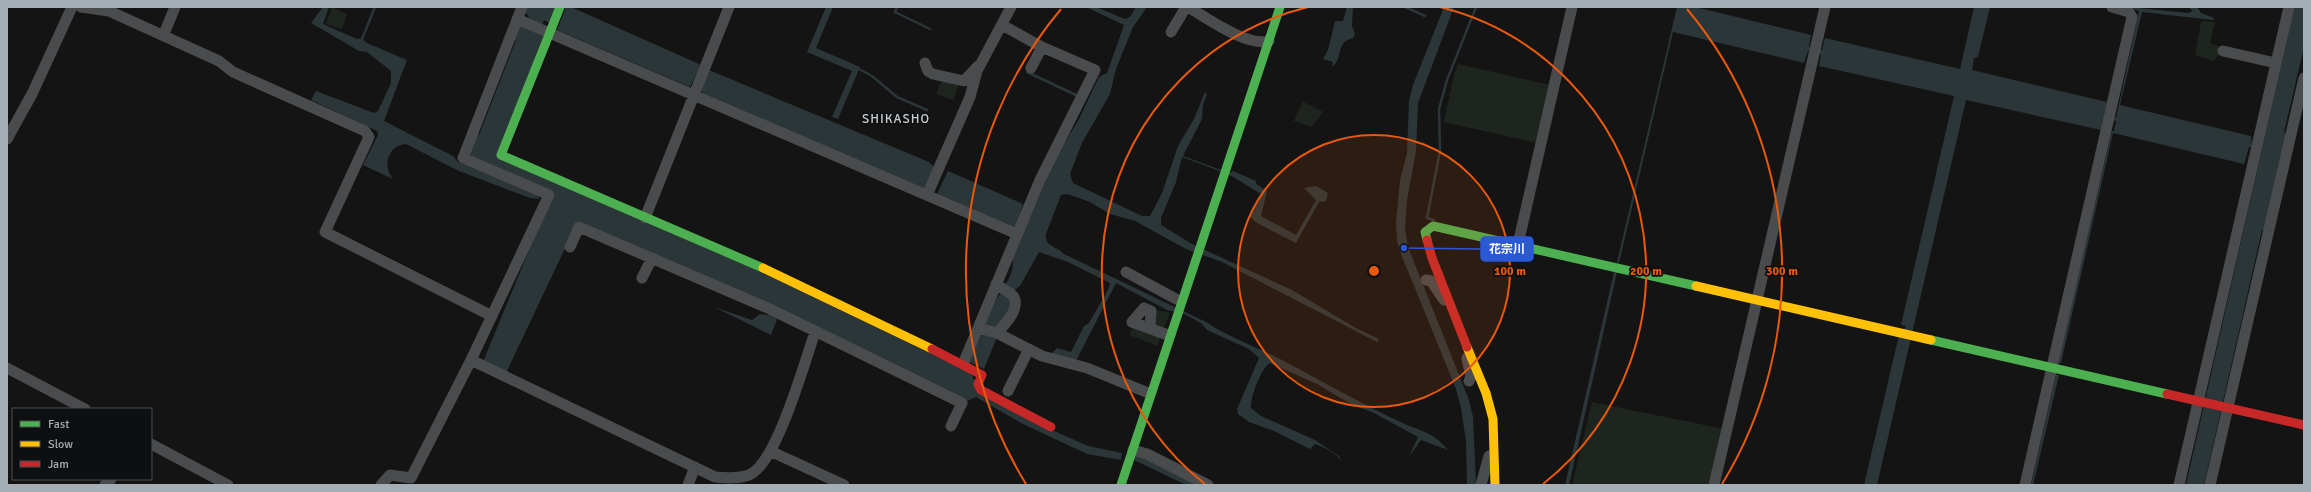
<svg xmlns="http://www.w3.org/2000/svg" width="2311" height="492" viewBox="0 0 2311 492" font-family="Signika,'Noto Sans JP',sans-serif">
<style>
.green{fill:#1e251e}
.water{fill:#2b3639}
.lines{fill:none;stroke-linecap:round;stroke-linejoin:round}
.stream{stroke:#2b3639;stroke-width:2.5}
.street{stroke:#494b4d;stroke-width:11}
.fast{stroke:#4caf50;stroke-width:9}
.slow{stroke:#ffc107;stroke-width:9}
.jam{stroke:#c62828;stroke-width:9}
.ring{fill:none;stroke:#e8590c;stroke-width:2}
.labels{text-anchor:middle;dominant-baseline:central;stroke-width:3.5;stroke-linejoin:round;paint-order:stroke}
.quarter-label{font-size:13px;letter-spacing:1px;fill:#c6ccd1;stroke:#0e0f10}
.centre{fill:#e8590c;stroke:#0e0f10;stroke-width:2}
.ring-label{font-size:12px;text-anchor:middle;font-weight:bold;fill:#e8590c;stroke:#0e0f10;stroke-width:3.5;stroke-linejoin:round;paint-order:stroke}
.leader{fill:none;stroke:#2b58d4;stroke-width:1.5}
.callout-dot{fill:#2b58d4;stroke:#0e0f10;stroke-width:1.5}
.callout{fill:#2b58d4;stroke:#2b58d4;stroke-width:1.5}
.callout-label{font-size:12px;text-anchor:middle;font-weight:bold;fill:#fff}
</style>
<rect width="100%" height="100%" fill="#141414"/>
<path class="green" d="M332 7 347 14 342 29 326 24Z
M2204 21 2215 22 2210 43 2221 47 2222 51 2214 61 2195 55 2201 22Z
M1458 64 1550 85 1537 143 1444 122 1454 75Z
M943 78 960 82 953 100 936 94Z
M1303 102 1323 112 1312 127 1294 121Z
M1153 310 1170 312 1163 331 1153 327Z
M1134 325 1161 335 1158 346 1129 335Z
M1592 402 1724 429 1711 485H1572Z"/>
<path class="water" d="M323 7H329L323 24 325 25 357 39 361 38 367 43 407 60 384 121 453 156 458 162 536 195 540 199 530 198 459 171 406 144C388 145 382 166 393 179L363 165 378 135 377 131 311 100 316 91 374 113 378 111 391 83V71L367 52 359 51 311 23Z
M527 7H556L550 23 544 20 539 33 544 34 497 157 756 270 971 373 976 384 1043 426 1088 446 1122 453 1121 460 1087 454 1023 424 976 397 967 401 578 221 506 373 483 362 541 221 555 196 470 158 468 153 476 133 479 135 516 40 514 38 519 26 525 27 529 17 525 12Z
M566 7H571L699 64 700 67 690 87 557 30Z
M826 7H833L816 48 860 67 838 119 832 117 852 71 807 52Z
M1086 7H1096L1125 19 1130 17 1136 7H1147L1133 27 1116 69 1110 94 1082 143 1070 174 1073 183 1142 216H1150L1162 193 1178 146 1194 119 1205 92 1207 94 1203 105 1202 119 1183 156 1229 173 1233 171 1256 181V184L1267 191 1261 216 1296 235 1316 200 1304 188 1316 186 1328 193 1326 201 1319 202 1296 243 1257 223 1249 216 1261 194 1230 175 1182 157 1176 182 1161 218V225L1192 244 1292 290 1354 327 1379 339 1377 342 1222 262 1186 249 1135 221 1110 214 1090 202 1067 194 1061 195 1046 234C1044 247 1057 246 1064 254L1206 322C1230 338 1257 347 1282 360 1320 380 1357 401 1396 420 1420 432 1430 429 1448 450L1421 440 1409 457 1418 437 1374 413 1351 404 1317 384 1270 363C1261 368 1250 398 1251 408L1261 416 1315 440 1339 456 1342 462C1337 453 1324 447 1315 444L1310 449 1274 431 1249 422 1238 414 1237 409 1259 358 1249 349 1207 330 1201 323 1184 314 1167 310 1116 283 1077 359 1075 361 1051 354 1057 348 1071 352 1084 326 1089 323 1109 288 1110 283 1068 262 1039 252 1020 286 1013 291V298L984 369 969 362 981 336 986 333C981 307 1019 280 1012 258L1056 157 1079 119 1099 77 1107 73 1124 25Z
M1347 7H1353L1352 26 1355 34 1353 38C1335 42 1343 60 1332 67L1333 62 1323 59 1328 50 1335 21H1343Z
M1444 7H1454L1418 103 1416 151 1407 200 1405 228 1408 247 1469 400 1473 417 1476 485H1467L1466 441 1461 408 1456 389 1401 254 1397 241 1396 222 1400 180 1407 153 1409 101 1413 85Z
M1677 7H1695L1811 35 1809 47 1822 50 1825 38 1960 69 1974 7H1990L1978 57 1974 58 1972 70 2107 102 2104 115 2116 118 2139 11 2128 7 2188 13 2193 11 2188 7H2197L2201 13 2214 18 2213 20 2142 12 2120 105 2251 136 2252 147H2249L2244 164 2113 133 2061 363H2058L2112 131H2114L2116 121 2103 118 2101 130 1966 100 1877 485H1864L1898 339 1906 326 1901 325 1954 96 1819 66 1821 54 1808 51 1804 63 1673 32 1619 263 1617 262Z
M2294 7H2304V47L2284 132 2287 134 2265 230H2262L2204 485H2186Z
M709 70 929 162 934 167 924 188H921L703 93 701 91Z
M948 171 1023 204 1016 226 1013 227 937 194Z
M1614 272H1617L1569 485H1565Z
M714 307 752 320 760 314 768 315 770 312 771 316 777 319 771 335Z
M2056 375H2059L2033 485H2031Z
M1136 454 1201 485H1186L1134 460Z"/>
<g class="lines">
<path class="stream" d="M897 7 895 12 930 29
M1405 7 1425 16
M362 39 375 7
M859 69 872 76 897 97 927 110
M1027 72 1078 96
M1434 220 1427 218 1440 151 1439 109 1447 80 1476 7"/>
<path class="street" d="M81 7 109 11 219 61 233 72 365 131 369 137 325 232 492 316
M1188 7C1207 18 1247 47 1269 41
M517 19 1017 234
M1171 32 1186 7
M164 34 175 7
M2223 51 2276 63
M925 63 928 71 933 74 964 81 978 66
M1031 68 1042 47
M7 139 32 94 72 7
M927 195 970 97 977 71 1011 7
M645 218 729 7
M1518 244 1572 7
M570 247 579 227 770 309 962 403 951 426
M1126 272 1176 299
M642 278 652 258
M1426 280 1431 281 1444 300
M996 284C1001 288 1011 292 1014 297 1020 310 1004 325 997 333
M978 328 997 333 1042 356 1087 368 1146 392
M1150 328 1151 311 1144 308 1132 322 1165 334 1170 335
M1467 358 1471 377 1469 381
M471 360 715 477C726 478 738 479 749 475 776 465 805 361 815 332
M963 364 1040 180 1095 70 1042 47 1002 25
M7 368 85 409
M1008 391 1029 349
M151 444 228 485
M1133 450 1147 454 1208 485
M770 451 844 485
M105 485 111 479
M381 485 390 475 411 478 471 360 549 195 463 158 522 7
M688 485 695 467
M1481 485 1489 456
M1714 485 1825 7
M2025 485 2132 17 2129 12 2112 7
M2179 485 2289 7
M2210 485 2304 78"/>
<path class="fast" d="M560 7 501 155 763 268
M1427 240 1425 232 1433 226 1696 286
M1931 340 2167 394
M1121 485 1280 7"/>
<path class="slow" d="M763 268 932 349
M1696 286 1931 340
M1467 347 1486 393 1493 419 1495 485"/>
<path class="jam" d="M1427 240 1432 258 1467 347
M932 349 982 375 978 384 981 390 1051 427
M2167 394 2304 425"/>
</g>
<circle cx="1374" cy="271" r="136" fill="#e8590c" fill-opacity=".12"/>
<g class="ring">
<circle cx="1374" cy="271" r="136"/>
<path d="M1205 484A272 272 0 0 1 1308 7M1440 7A272 272 0 0 1 1543 484"/>
<path d="M1026 484A408 408 0 0 1 1061 9M1687 9A408 408 0 0 1 1722 484"/>
</g>
<g class="labels">
<g class="quarter-label">
<text x="896" y="119">SHIKASHO</text>
</g>
</g>
<circle cx="1374" cy="271" r="6" class="centre"/>
<g class="ring-label">
<text x="1510" y="275">100 m</text>
<text x="1646" y="275">200 m</text>
<text x="1782" y="275">300 m</text>
</g>
<path class="leader" d="M1404 248L1481 249"/>
<circle class="callout-dot" cx="1404" cy="248" r="4"/>
<rect class="callout" x="1481" y="237" width="52" height="24" rx="4"/>
<g class="callout-label">
<text x="1507" y="253">花宗川</text>
</g>
<rect width="2311" height="492" fill="none" stroke="#a5aeb5" stroke-width="16"/>
<rect x="12" y="408" width="140" height="72" fill="#0e0f10" stroke="#4a4f52"/>
<rect x="20" y="421" width="20" height="6" fill="#4caf50" stroke="#4a4f52"/>
<text x="48" y="428" font-size="12" fill="#a5aeb5">Fast</text>
<rect x="20" y="441" width="20" height="6" fill="#ffc107" stroke="#4a4f52"/>
<text x="48" y="448" font-size="12" fill="#a5aeb5">Slow</text>
<rect x="20" y="461" width="20" height="6" fill="#c62828" stroke="#4a4f52"/>
<text x="48" y="468" font-size="12" fill="#a5aeb5">Jam</text>
</svg>
